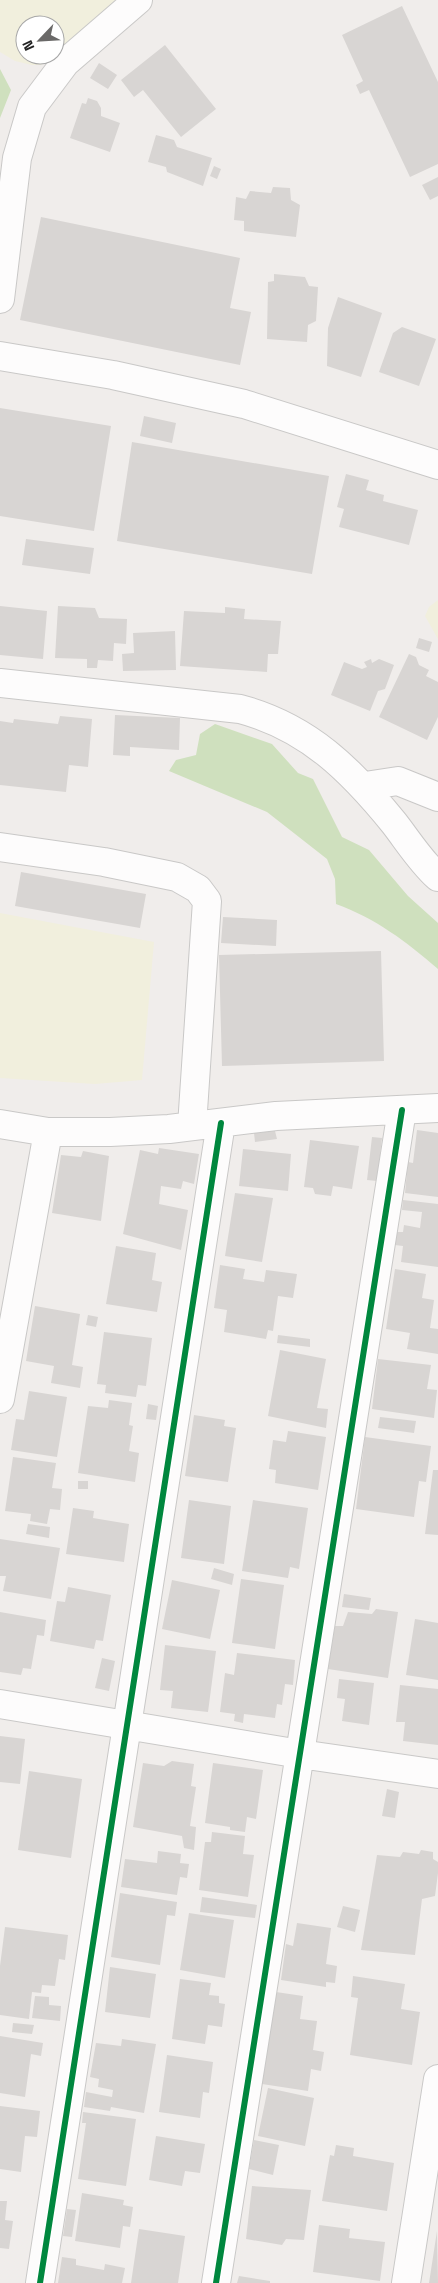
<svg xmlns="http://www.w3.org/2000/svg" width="438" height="2283" viewBox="0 0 438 2283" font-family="'Space Grotesk',sans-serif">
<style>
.farmland{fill:#f1efdd}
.forest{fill:#cfe0be}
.building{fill:#d8d5d3}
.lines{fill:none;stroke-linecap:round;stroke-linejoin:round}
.minor-casing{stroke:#c9c8c7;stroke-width:30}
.minor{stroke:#fdfcfc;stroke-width:28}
.cycleway-casing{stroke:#fff;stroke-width:9}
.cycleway{stroke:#00873e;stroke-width:6}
</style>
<rect width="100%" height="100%" fill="#f0edeb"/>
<path class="farmland" d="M0 0H117L118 5 55 55V25H25V55H55L41 65H32L15 61 0 52Z
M438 600V639L425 616 429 607Z
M0 913 154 942 142 1080 95 1084 0 1078Z"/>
<path class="forest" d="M0 69 11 90 0 118Z
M215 724 272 744 298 773 313 779 342 837 369 850 408 896 438 923V969C407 942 375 918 336 904L335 879 327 859 267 812 169 771 176 760 196 755 200 734Z"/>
<path class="building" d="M402 6 438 82V164L410 177 369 90 360 94 356 85 363 81 342 35Z
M165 45 216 109 181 137 143 90 134 97 121 80Z
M99 63 117 75 108 89 90 78Z
M88 98 97 101 101 108V116L120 123 110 152 70 138 82 103 86 104Z
M156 135 174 140 177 147 212 158 203 186 167 172 166 167 148 162Z
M214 166 221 169 217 179 210 176Z
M438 177V196L430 200 422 185Z
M273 187 290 188 291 200 300 205 296 237 244 231V221L234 220 236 197 246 199 250 191 271 193Z
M41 217 240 258 230 308 251 312 240 365 20 320Z
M274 274 305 277 309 286 318 287 316 321 308 325 307 342 267 339 268 282 274 281Z
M338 297 382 313 361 377 327 366 328 328Z
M402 327 436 339 419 386 379 372 393 333Z
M0 408 111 426 94 531 0 516Z
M144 416 176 423 172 443 140 436Z
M132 442 329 476 312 574 117 541Z
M346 474 369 480 366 490 384 495 383 501 418 510 409 545 339 527 344 509 337 507Z
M26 539 94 548 90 574 22 565Z
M0 606 47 611 43 659 0 655Z
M58 606 95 608 99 618 127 619 126 644 114 643 113 661 98 660 97 668H87V659L55 658Z
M225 607 245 609 244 619 281 621 278 654H268L267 672 180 666 184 611 225 613Z
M175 631 176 670 123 671 122 654 134 653 133 633Z
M419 638 432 642 429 652 416 648Z
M409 654 416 657 419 665 429 670 426 676 438 682V717L427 740 379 717Z
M371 659 372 663 379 659 394 665 385 689 378 691 370 711 331 695 344 662 362 669 367 667 364 662Z
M115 715 180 718 179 750 130 747V756L113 755Z
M60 716 92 719 88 767 69 765 66 792 0 785V721L13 723 14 719 58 724Z
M21 872 146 894 140 928 15 906Z
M223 917 277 920 276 946 221 943Z
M381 951 384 1061 222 1066 219 955Z
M417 1130 438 1133V1197L405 1193 408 1162 413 1163Z
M275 1131 277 1139 255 1142 254 1133Z
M372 1137 382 1138 377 1181 367 1180Z
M310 1140 359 1146 352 1189 333 1186 331 1196 315 1194 313 1188 304 1187Z
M159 1148 199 1154 194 1184 183 1181 181 1189 161 1186 159 1204 188 1210 181 1250 123 1234 140 1150 158 1154Z
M243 1149 291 1154 288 1191 239 1186Z
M83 1151 109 1156 101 1221 52 1213 61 1155 81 1157Z
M235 1193 273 1198 262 1262 225 1256Z
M403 1200 438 1204V1267L401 1262 403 1246 395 1245 397 1232H403L404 1225 420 1228 422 1212 402 1210Z
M116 1246 156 1253 152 1280 162 1282 157 1312 106 1304Z
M220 1265 245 1269 243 1279 264 1282 266 1270 297 1274 293 1298 278 1296 273 1331 268 1330 266 1339 224 1332 227 1310 214 1308Z
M395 1269 426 1274 422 1298 434 1300 430 1328 438 1329V1354L407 1349 410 1333 386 1329Z
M35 1306 80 1314 72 1365 83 1367 80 1388 51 1383 54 1366 26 1361Z
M88 1315 98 1317 96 1327 86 1325Z
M104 1332 152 1338 146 1386 138 1385 136 1397 105 1393 106 1385 97 1384Z
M278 1335 310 1339V1347L277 1343Z
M280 1350 326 1359 317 1408 328 1409 326 1428 268 1416Z
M378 1359 431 1365 427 1389 437 1390 434 1418 372 1409Z
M29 1391 67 1397 57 1457 11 1450 16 1419 24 1420Z
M109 1400 132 1403 129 1425 133 1426 129 1451 139 1453 135 1482 78 1473 88 1406 108 1408Z
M148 1404 158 1406 156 1420 146 1419Z
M194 1415 225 1420 224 1426 236 1428 228 1482 185 1476Z
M380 1417 416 1421 414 1433 378 1428Z
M288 1431 326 1437 318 1490 275 1483 276 1470 269 1469 273 1440 286 1442Z
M365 1437 431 1446 426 1482 419 1481 414 1517 356 1509Z
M13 1457 56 1463 52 1488 62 1489 60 1510 50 1509 47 1524 30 1521 31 1514 5 1511Z
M433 1470H438V1535L425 1534Z
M78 1481H88V1489H78Z
M189 1500 231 1506 224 1564 181 1558Z
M253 1500 308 1508 299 1569 290 1567 288 1578 242 1571Z
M73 1508 94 1511 93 1518 129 1524 124 1562 66 1554Z
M28 1524 50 1527 49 1538 26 1534Z
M0 1539 60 1548 51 1599 3 1591 6 1576H0Z
M214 1568 234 1574 232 1585 211 1579Z
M241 1579 284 1585 275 1649 232 1643Z
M172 1580 220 1590 210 1639 162 1629Z
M68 1587 111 1595 103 1641 96 1640 94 1649 50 1641 57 1601 65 1602Z
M344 1594 371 1598 369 1610 342 1607Z
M376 1609 398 1612 388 1678 328 1669 335 1626H343L348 1612 372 1614Z
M0 1612 46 1620 44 1636 37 1635 31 1669 23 1668 21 1675 0 1672Z
M415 1619 438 1623V1680L406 1675Z
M165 1645 216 1651 208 1712 171 1708 173 1691 160 1690Z
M237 1653 295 1660 293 1685 285 1684 282 1705 277 1704 275 1718 244 1714 243 1723 234 1721 235 1714 220 1712 225 1673 234 1675Z
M102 1658 115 1661 109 1691 95 1688Z
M339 1679 374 1683 369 1725 342 1721 345 1699 337 1698Z
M400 1685 438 1689V1745L403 1741 405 1722H396Z
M0 1736 25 1739 20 1784 0 1782Z
M172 1761 194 1764 191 1786 196 1787 190 1826 196 1827 194 1850 184 1848 182 1836 133 1827 143 1763 164 1766Z
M213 1763 263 1770 256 1819 247 1817 245 1832 230 1830V1827L205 1823Z
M29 1771 82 1779 71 1858 18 1850Z
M387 1789 399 1792 395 1818 382 1816Z
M212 1832 245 1836 243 1854 254 1855 248 1897 199 1890 205 1842H211Z
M421 1850 433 1852V1859L438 1862V1873L435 1896 422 1899 415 1955 361 1950 377 1855 400 1857 403 1852 419 1854Z
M158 1851 181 1854 180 1863 189 1864 187 1878 180 1877 177 1895 121 1887 125 1859 157 1863Z
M120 1893 177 1902 175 1916 167 1915 160 1965 111 1957Z
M202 1897 257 1905 255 1918 200 1912Z
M343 1906 360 1910 355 1932 337 1927Z
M189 1913 234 1920 225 1978 180 1970Z
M297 1923 331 1928 326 1964 337 1966 335 1983 326 1982V1987L281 1980 286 1944 293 1946Z
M5 1927 68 1935 65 1960 59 1959 55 1986 42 1985 41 1993 32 1992 29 2019 0 2015V1966Z
M110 1967 156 1974 150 2018 105 2012Z
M353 1976 405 1984 401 2009 420 2012 412 2065 350 2055 358 1998 351 1997Z
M180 1979 211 1983 209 1995 219 1996V2003L225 2004 222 2027 208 2025 205 2044 172 2039Z
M276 1992 303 1996 300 2019 317 2021 313 2050 324 2052 321 2071 311 2069 308 2091 262 2084Z
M35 1996 49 1997V2005L61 2006 60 2021 32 2018Z
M13 2023 34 2025 32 2034 12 2032Z
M0 2036 43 2043 41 2056 31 2054 25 2097 0 2093Z
M122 2039 156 2044 144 2113 111 2107 110 2111 84 2107 86 2092 112 2097 113 2090 98 2087 99 2079 90 2077 96 2043 121 2046Z
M167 2055 213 2062 209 2093 203 2092 200 2118 159 2112Z
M268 2088 314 2098 305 2146 258 2136Z
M0 2106 40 2111 37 2137 25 2136 21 2172 0 2169Z
M83 2112 136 2119 126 2186 78 2179 86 2123H82Z
M156 2136 205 2144 200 2173 185 2171 182 2186 149 2180Z
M254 2140 279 2145 273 2175 249 2169Z
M336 2145 354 2148 353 2156 394 2163 387 2211 322 2201 330 2155 334 2156Z
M252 2186 311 2190 304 2240 286 2239 282 2245 246 2239Z
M82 2193 124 2200 123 2205 133 2207 130 2227 123 2226 120 2248 75 2241Z
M0 2201H7L5 2220 13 2221 9 2249 0 2248Z
M67 2209 76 2210 72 2237 63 2236Z
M319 2225 350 2229 349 2238 385 2242 380 2281 313 2272Z
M139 2229 185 2236 178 2283H131Z
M437 2231 438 2283H429Z
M62 2257 76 2259V2265L104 2270 105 2264 125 2268 122 2283H58Z
M239 2276 270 2281V2283H237Z"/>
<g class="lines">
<defs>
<path id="minor" d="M0 299 17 158 32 107 65 63 138 0
M0 356 113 375 244 404 438 465
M0 683 240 709C308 727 351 770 394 823 408 841 421 862 438 877
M365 786 398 781 438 797
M0 847 104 862 177 877 198 889 207 901 192 1126
M0 1124 48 1132H110L169 1129 276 1116 438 1108
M0 1399 48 1132
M0 1704 300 1754 438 1774
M40 2283 221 1123
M216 2283 402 1110
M406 2283 438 2079"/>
</defs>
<use href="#minor" class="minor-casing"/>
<use href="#minor" class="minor"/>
<defs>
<path id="cycleway" d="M40 2283 221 1123
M216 2283 402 1110"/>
</defs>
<use href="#cycleway" class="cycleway-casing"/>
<use href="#cycleway" class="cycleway"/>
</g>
<g transform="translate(40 40) rotate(245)"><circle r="24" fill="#ffffff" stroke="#a7a7a7"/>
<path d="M0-4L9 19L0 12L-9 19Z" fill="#6a6968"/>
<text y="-8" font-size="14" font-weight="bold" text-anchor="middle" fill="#222222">N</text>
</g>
</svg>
